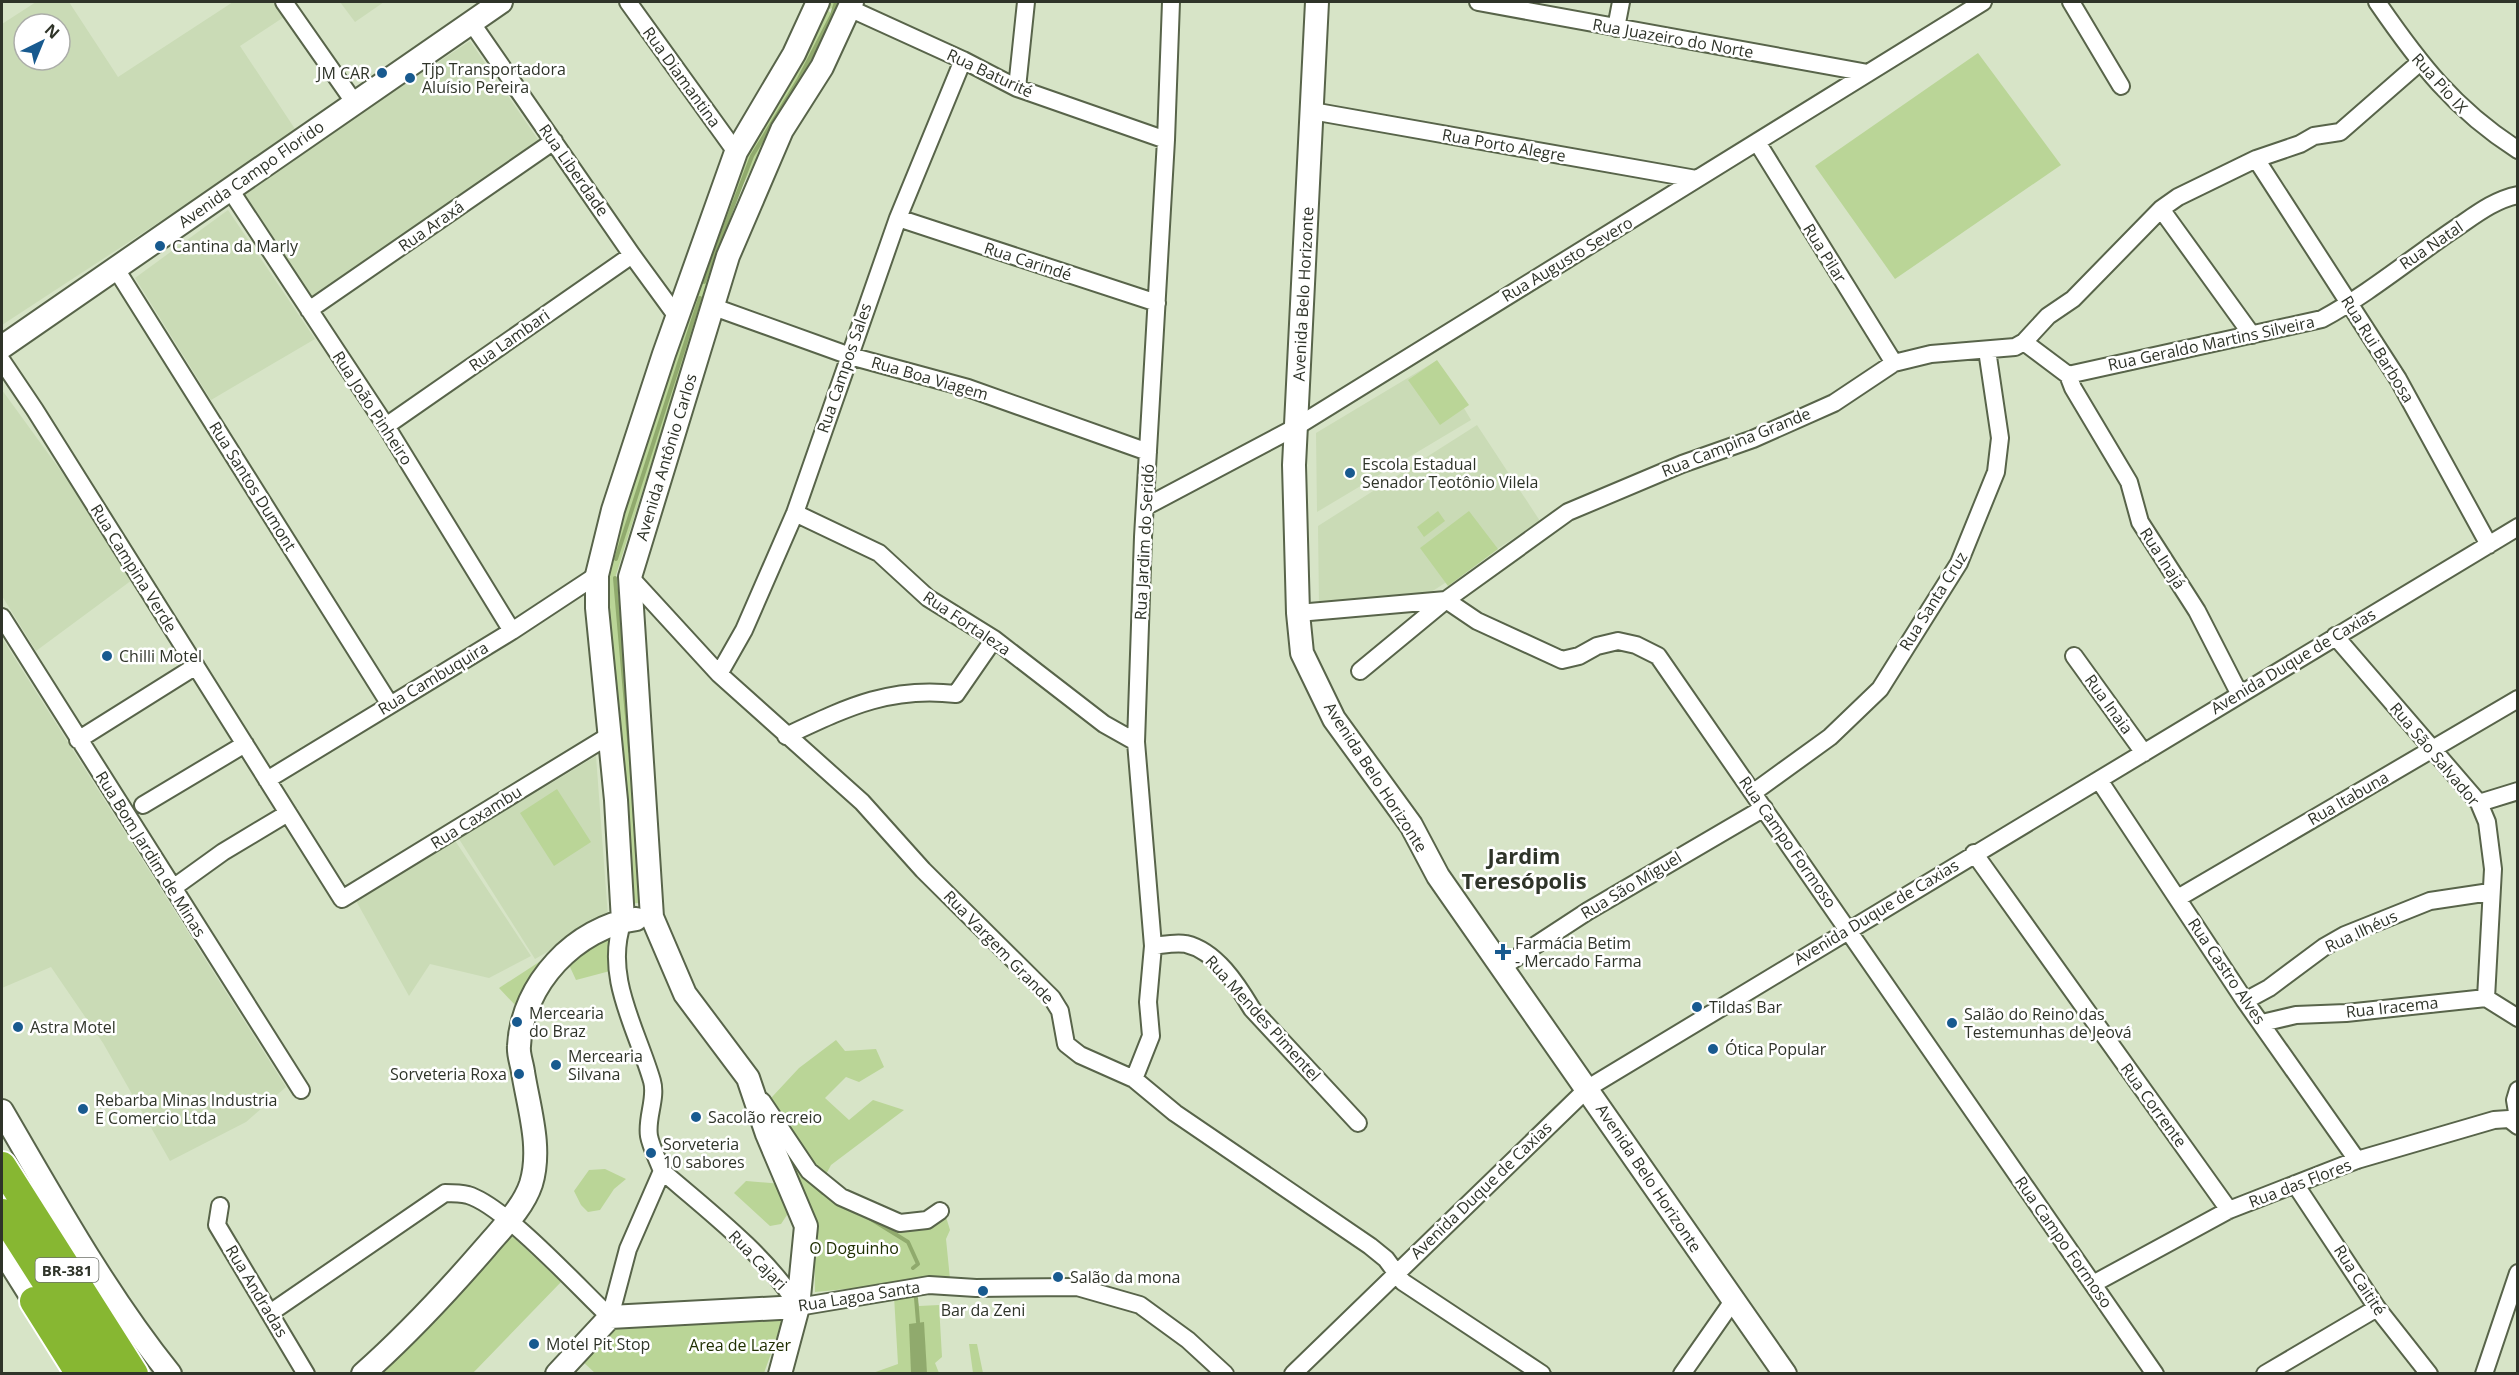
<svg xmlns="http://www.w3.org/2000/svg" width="2519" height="1375" viewBox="0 0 2519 1375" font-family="'Open Sans',sans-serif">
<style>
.built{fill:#cadbb6;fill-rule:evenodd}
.green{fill:#bad597}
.water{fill:#90aa6d}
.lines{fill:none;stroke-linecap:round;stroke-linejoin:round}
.stream{stroke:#90aa6d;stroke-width:4}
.street-casing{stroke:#58644a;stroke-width:20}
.secondary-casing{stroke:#58644a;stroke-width:26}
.highway-casing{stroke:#fff;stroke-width:32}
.street{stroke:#fff;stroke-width:16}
.secondary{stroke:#fff;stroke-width:22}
.highway{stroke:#87b732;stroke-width:28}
.poi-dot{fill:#185a8f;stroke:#fff;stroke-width:2}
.labels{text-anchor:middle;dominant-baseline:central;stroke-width:5;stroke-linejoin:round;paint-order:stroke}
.shield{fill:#fff;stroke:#6d7169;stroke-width:1.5}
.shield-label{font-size:15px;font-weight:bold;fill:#2f3429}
.street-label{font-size:16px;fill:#2f3429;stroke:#fff}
.poi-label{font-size:16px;fill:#2f3429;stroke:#fff;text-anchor:start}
.park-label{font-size:16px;fill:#203002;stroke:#fff}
.district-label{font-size:22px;font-weight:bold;fill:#2f3429;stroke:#fff}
</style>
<rect width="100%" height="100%" fill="#d7e4c7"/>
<path class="built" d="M36 2H69L118 77 233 2H274L284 17 240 46 297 132 2 325V24ZM24 24H60V60H24Z
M340 2H384L355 22Z
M470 41 539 141 316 305 243 191Z
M228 210 315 339 211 400 135 278Z
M1436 361 1471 420 1317 512 1316 433Z
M2 390 106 533 132 580 36 651 2 596Z
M1477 425 1540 521 1425 596 1319 605 1318 526Z
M2 638 286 1087 246 1122 170 1161 103 1043 51 967 2 988Z
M596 756 608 917 535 959 459 839Z
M454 839 531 956 489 978 430 964 409 996 355 899Z"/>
<path class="green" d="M828 2H836L834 8 827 9 832 15 735 200 615 578 645 902 631 904 603 572 720 198Z
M1978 53 2061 165 1895 279 1815 166Z
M1437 360 1469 405 1440 425 1408 380Z
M1438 511 1445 521 1424 537 1417 527Z
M1469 511 1498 549 1448 586 1420 548Z
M557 789 591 842 554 866 520 813Z
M576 938 525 1004 516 1006 499 988Z
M609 938 610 971 576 980 570 967 571 959Z
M836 1040 845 1051 876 1049 884 1067 859 1082 846 1077 825 1098 849 1120 873 1100 904 1110 831 1165 822 1182 914 1223 943 1207 950 1230 946 1239 950 1279 815 1292 814 1230 760 1110 799 1068Z
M605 1169 626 1179 614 1189 600 1210 588 1212 581 1205 574 1191 589 1170Z
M746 1181 782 1184 795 1203 781 1224 770 1226 734 1193Z
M509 1233 561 1282 473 1373 378 1374 463 1291Z
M915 1292 919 1306 939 1305 942 1357 935 1363 939 1373 870 1374 898 1364 894 1296Z
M782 1316V1323L764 1373H595L581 1360 606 1328Z
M969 1344H977L983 1373H973Z"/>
<path class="water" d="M924 1322 927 1373H911L909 1324Z"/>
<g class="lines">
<path class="stream" d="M704 282 752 156 799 79 832 15 836 2
M616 559 700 298
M615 578 630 751
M808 1180 823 1193
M866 1216 908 1242 918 1264 913 1268
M916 1298 918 1322"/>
<defs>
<path id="street" d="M284 2 354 102
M628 2 736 152
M1478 2 1868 73
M2071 2 2121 86
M2377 2C2419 63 2454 109 2518 150
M851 9 963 60 1017 88 1166 140
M471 22 632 255 678 318
M1616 28 1621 2
M1017 88 1026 2
M1312 111 1696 179
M1757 142 1894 363
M2256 159 2398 379 2489 545
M229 188 386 426 512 631
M2161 209 2252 335
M898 218 1157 303
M116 269 389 703
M711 306 850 356 968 388 1148 452
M309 310 554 141
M2024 342 2068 375 2073 388 2129 482 2140 522 2197 611 2239 693
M2 361 35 410 342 899 610 735
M2068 375 2322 319C2368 294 2409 260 2453 230 2474 216 2493 200 2518 195
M386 426 632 255
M1145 507 1296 427 1983 2
M795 513 879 553 928 598 994 639 1104 724 1136 742
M630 577 719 674 862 802 923 870 1052 998 1060 1011 1066 1044 1080 1055 1134 1079 1175 1113 1370 1246 1386 1259 1403 1282 1542 1374
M1298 613 1446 600 1477 621 1562 660 1579 656 1597 646 1618 641 1636 645 1658 656 2155 1374
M2 617 301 1090
M2335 636 2479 803 2487 822 2493 869 2486 998
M2074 656 2144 753
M1360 671 1446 600 1568 512 1682 464 1753 439 1834 403 1894 363 1931 354 2015 347 2024 342 2048 316 2073 299 2161 209 2178 197 2256 159 2300 144 2314 136 2340 132 2419 63
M719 674 744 630 795 513 898 218 963 60
M786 736C846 708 889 686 956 694L994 639
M78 740 196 666
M267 780 512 631 597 575
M2099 780 2245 1001 2357 1160
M1754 792 1830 737 1880 689 1959 563 1996 472 2000 438 1987 350
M2479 803 2518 791
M143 805 245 744
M1974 853 2229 1210
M173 888 223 852 288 813
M2178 898 2518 699
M1153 946C1163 945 1175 942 1186 944 1216 951 1237 984 1252 1009L1358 1123
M1502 967 1588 911 1764 808
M2245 1001 2269 988 2324 947 2345 935 2430 901 2490 892
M2262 1023 2296 1015 2346 1013 2486 998 2518 1018
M1134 1079 1151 1036 1148 1002 1153 946 1136 742 1143 537 1166 140 1171 2
M2518 1090 2515 1100 2518 1118
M762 1101 809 1171 841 1197 900 1223 927 1220 940 1211
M662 1171C704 1207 771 1259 798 1307L929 1285 976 1288 1077 1287 1140 1305 1188 1340 1225 1374
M2295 1184 2377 1308 2429 1374
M220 1206 217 1225 306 1374
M2093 1284 2229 1210 2357 1160 2494 1120 2509 1119 2518 1126
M270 1313 445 1193C452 1193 460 1193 468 1195 505 1206 579 1288 610 1317L628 1249 662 1171C658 1160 651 1147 649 1136 646 1118 657 1098 652 1081 637 1029 603 976 623 921
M1293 1374 1588 1088 2518 527
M1682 1374 1733 1301
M2265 1374 2377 1308
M2484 1374 2518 1273"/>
<path id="secondary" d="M1317 2 1294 465 1298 613 1302 653 1334 719 1411 825 1438 876 1785 1374
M2 347 501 2
M623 921 616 800 597 608V575L613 510 664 354 736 152 794 54 818 2
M2 1111C54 1200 105 1293 170 1374
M2 1250 34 1301
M363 1374C408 1334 448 1291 486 1247 502 1228 523 1208 531 1184 542 1148 529 1109 523 1072 522 1064 518 1054 519 1046 522 984 576 927 636 919
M557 1374 610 1317 798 1307
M780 1374 798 1307 806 1226 767 1134 748 1078 685 994 652 917 630 577 728 256 782 130 822 67 852 2"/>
<path id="highway" d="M2 1166 134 1374
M2 1213 105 1374
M34 1301 80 1374"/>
</defs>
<use href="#street" class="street-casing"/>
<use href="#secondary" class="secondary-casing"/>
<use href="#highway" class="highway-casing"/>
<use href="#street" class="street"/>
<use href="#secondary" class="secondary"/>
<use href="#highway" class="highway"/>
</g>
<g class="poi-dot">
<circle cx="382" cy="73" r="6"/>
<circle cx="410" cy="78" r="6"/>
<circle cx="160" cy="246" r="6"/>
<circle cx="1350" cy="473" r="6"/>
<circle cx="107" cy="656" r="6"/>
<path d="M1500 943h6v6h6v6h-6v6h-6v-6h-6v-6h6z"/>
<circle cx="1697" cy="1007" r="6"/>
<circle cx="517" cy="1022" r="6"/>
<circle cx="1952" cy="1023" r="6"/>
<circle cx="18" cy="1027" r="6"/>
<circle cx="1713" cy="1049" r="6"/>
<circle cx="556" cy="1065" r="6"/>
<circle cx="519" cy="1074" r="6"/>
<circle cx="83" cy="1109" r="6"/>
<circle cx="696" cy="1117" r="6"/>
<circle cx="651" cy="1153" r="6"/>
<circle cx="1058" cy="1277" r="6"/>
<circle cx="983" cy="1291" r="6"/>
<circle cx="534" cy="1344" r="6"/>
</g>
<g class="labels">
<rect class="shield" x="35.5" y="1258" width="63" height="24" rx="4.5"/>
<g class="shield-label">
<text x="67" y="1270">BR-381</text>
</g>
<g class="street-label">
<text transform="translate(1673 38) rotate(10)">Rua Juazeiro do Norte</text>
<text transform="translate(990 73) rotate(25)">Rua Baturité</text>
<text transform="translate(682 77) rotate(54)">Rua Diamantina</text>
<text transform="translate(2440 83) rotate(48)">Rua Pio IX</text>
<text transform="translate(1504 145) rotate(10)">Rua Porto Alegre</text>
<text transform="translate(574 170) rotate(55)">Rua Liberdade</text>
<text transform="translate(251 174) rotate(-35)">Avenida Campo Florido</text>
<text transform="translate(431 226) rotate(-35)">Rua Araxá</text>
<text transform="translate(2431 245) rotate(-34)">Rua Natal</text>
<text transform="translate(1825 253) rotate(58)">Rua Pilar</text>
<text transform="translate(1567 259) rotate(-31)">Rua Augusto Severo</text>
<text transform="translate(1028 261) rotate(18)">Rua Carindé</text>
<text transform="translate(1303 294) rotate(-87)">Avenida Belo Horizonte</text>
<text transform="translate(509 340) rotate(-35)">Rua Lambari</text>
<text transform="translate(2211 343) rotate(-12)">Rua Geraldo Martins Silveira</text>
<text transform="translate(2378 349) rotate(58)">Rua Rui Barbosa</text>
<text transform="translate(844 368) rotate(-71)">Rua Campos Sales</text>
<text transform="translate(930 378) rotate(16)">Rua Boa Viagem</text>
<text transform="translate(373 408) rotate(57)">Rua João Pinheiro</text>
<text transform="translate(1736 442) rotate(-22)">Rua Campina Grande</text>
<text transform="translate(666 457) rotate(-73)">Avenida Antônio Carlos</text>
<text transform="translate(253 486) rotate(58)">Rua Santos Dumont</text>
<text transform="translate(1144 542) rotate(-87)">Rua Jardim do Seridó</text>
<text transform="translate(2163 558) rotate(57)">Rua Inajá</text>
<text transform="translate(134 568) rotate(58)">Rua Campina Verde</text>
<text transform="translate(1933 601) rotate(-58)">Rua Santa Cruz</text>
<text transform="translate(967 623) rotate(34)">Rua Fortaleza</text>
<text transform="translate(2293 661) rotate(-31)">Avenida Duque de Caxias</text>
<text transform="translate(433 678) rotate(-31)">Rua Cambuquira</text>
<text transform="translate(2109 704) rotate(54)">Rua Inaia</text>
<text transform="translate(2435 754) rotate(50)">Rua São Salvador</text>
<text transform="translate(1376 777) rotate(57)">Avenida Belo Horizonte</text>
<text transform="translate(2348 798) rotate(-30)">Rua Itabuna</text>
<text transform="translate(476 817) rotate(-32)">Rua Caxambu</text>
<text transform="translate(1788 842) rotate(55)">Rua Campo Formoso</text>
<text transform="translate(151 854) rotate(58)">Rua Bom Jardim de Minas</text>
<text transform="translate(1631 885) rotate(-31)">Rua São Miguel</text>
<text transform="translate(1876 912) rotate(-31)">Avenida Duque de Caxias</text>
<text transform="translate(2361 931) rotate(-25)">Rua Ilhéus</text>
<text transform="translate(999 947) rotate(46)">Rua Vargem Grande</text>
<text transform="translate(2227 971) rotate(56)">Rua Castro Alves</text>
<text transform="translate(2392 1007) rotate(-6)">Rua Iracema</text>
<text transform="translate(1263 1018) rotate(48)">Rua Mendes Pimentel</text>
<text transform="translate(2154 1105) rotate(54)">Rua Corrente</text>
<text transform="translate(1649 1178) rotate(56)">Avenida Belo Horizonte</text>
<text transform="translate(2300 1183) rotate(-21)">Rua das Flores</text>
<text transform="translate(1481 1190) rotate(-44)">Avenida Duque de Caxias</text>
<text transform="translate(2064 1242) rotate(55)">Rua Campo Formoso</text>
<text transform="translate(758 1260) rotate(46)">Rua Cajari</text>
<text transform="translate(2360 1280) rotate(57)">Rua Caitité</text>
<text transform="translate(257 1291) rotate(59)">Rua Andradas</text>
<text transform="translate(859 1296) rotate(-9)">Rua Lagoa Santa</text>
</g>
<g class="poi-label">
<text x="422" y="69">Tjp Transportadora<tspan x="422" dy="18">Aluísio Pereira</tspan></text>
<text x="370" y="73" text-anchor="end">JM CAR</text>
<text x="172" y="246">Cantina da Marly</text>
<text x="1362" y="464">Escola Estadual<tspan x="1362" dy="18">Senador Teotônio Vilela</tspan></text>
<text x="119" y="656">Chilli Motel</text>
<text x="1515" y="943">Farmácia Betim<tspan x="1515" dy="18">- Mercado Farma</tspan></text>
<text x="1709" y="1007">Tildas Bar</text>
<text x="529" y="1013">Mercearia<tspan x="529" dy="18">do Braz</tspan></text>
<text x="1964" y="1014">Salão do Reino das<tspan x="1964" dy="18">Testemunhas de Jeová</tspan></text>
<text x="30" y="1027">Astra Motel</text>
<text x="1725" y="1049">Ótica Popular</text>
<text x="568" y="1056">Mercearia<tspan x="568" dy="18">Silvana</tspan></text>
<text x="507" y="1074" text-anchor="end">Sorveteria Roxa</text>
<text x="95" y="1100">Rebarba Minas Industria<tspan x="95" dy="18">E Comercio Ltda</tspan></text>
<text x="708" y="1117">Sacolão recreio</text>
<text x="663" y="1144">Sorveteria<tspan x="663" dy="18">10 sabores</tspan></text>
<text x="1070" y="1277">Salão da mona</text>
<text x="983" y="1310" text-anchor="middle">Bar da Zeni</text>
<text x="546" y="1344">Motel Pit Stop</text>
</g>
<g class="park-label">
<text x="854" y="1248">O Doguinho</text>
<text x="740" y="1345">Area de Lazer</text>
</g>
<g class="district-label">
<text x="1524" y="855">Jardim<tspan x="1524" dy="25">Teresópolis</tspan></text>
</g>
</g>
<rect width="2519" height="1375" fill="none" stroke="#2f3429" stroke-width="6"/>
<g transform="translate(42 42) rotate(43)"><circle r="28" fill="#ffffff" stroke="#acaea9" stroke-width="1.5"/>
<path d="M0-4.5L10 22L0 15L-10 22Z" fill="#185a8f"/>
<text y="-9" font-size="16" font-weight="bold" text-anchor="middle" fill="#2f3429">N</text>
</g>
</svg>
